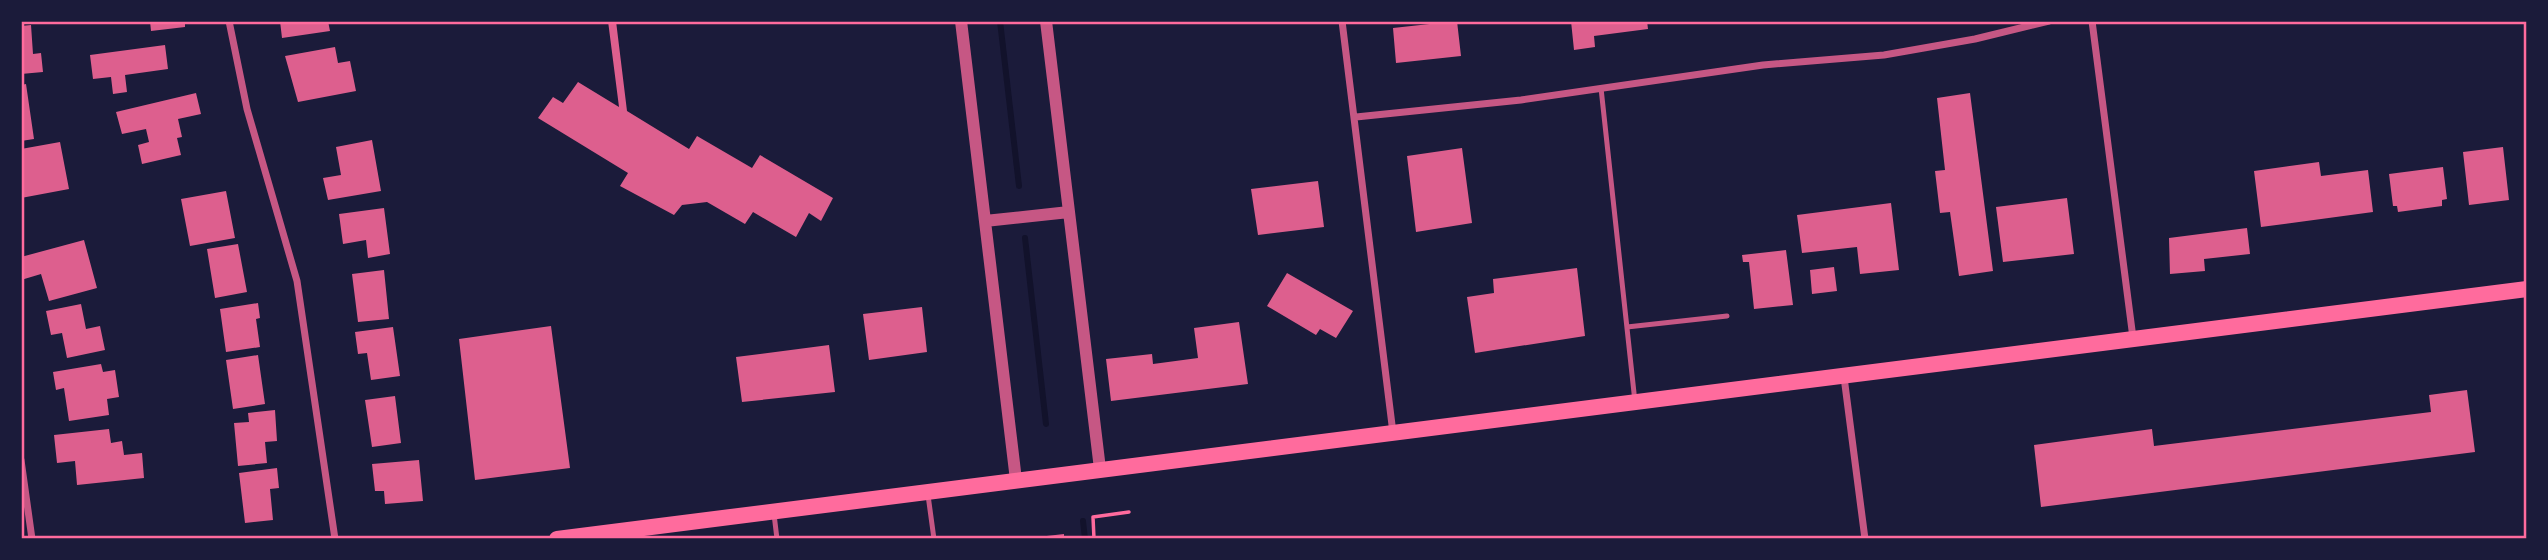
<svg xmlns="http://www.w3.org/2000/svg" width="2548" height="560" viewBox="0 0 2548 560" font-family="Literata,serif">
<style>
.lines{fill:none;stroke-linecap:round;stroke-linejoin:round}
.stream{stroke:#12122b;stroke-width:6}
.building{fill:#dd5f8e}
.path{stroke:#ff6b9d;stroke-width:3.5}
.service{stroke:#c65784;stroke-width:5}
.minor{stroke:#c65784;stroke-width:7}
.tertiary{stroke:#c65784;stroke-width:12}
.primary{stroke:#ff6b9d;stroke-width:16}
.neatline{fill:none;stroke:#ff6b9d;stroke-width:2.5}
</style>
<rect width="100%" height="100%" fill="#1b1b3a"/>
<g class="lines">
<path class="stream" d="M1000 21 1019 186
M1025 238 1046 424
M1083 521 1085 539"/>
</g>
<path class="building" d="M150 21H185V27L151 31Z
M280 21H328L330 31 282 38Z
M608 21H616L627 111 689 149 697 136 752 168 760 155 833 198 821 221 809 213 796 237 753 212 745 224 707 202 682 205 674 215 620 186 628 173 538 118 553 97 563 103 578 82 619 107Z
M1457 21 1461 56 1396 63 1393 28Z
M1571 21H1647L1648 29 1594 36 1595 47 1574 50Z
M31 25 33 54 41 53 43 72 21 74V26Z
M165 45 168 69 125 75 127 92 113 94 111 77 93 79 90 55Z
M335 47 338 63 350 61 356 91 298 102 285 56Z
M26 84 34 139 21 141V85Z
M196 93 201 114 178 119 182 137 177 138 181 155 142 164 138 145 149 142 146 129 122 134 116 112Z
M1970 93 1993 271 1959 276 1950 212 1940 213 1935 171 1945 170 1937 98Z
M372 140 381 191 328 200 323 178 341 175 336 147Z
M60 142 69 189 21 198V149Z
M2503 147 2509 200 2469 205 2463 152Z
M1462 148 1472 223 1416 232 1407 156Z
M2319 162 2321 176 2368 170 2373 212 2261 227 2254 171Z
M2443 167 2447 199 2442 200V206L2398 212 2397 206H2393L2389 174Z
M1318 181 1324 227 1258 235 1251 189Z
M226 191 235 238 190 246 181 199Z
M2067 198 2074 254 2003 262 1996 207Z
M1891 203 1899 270 1860 274 1857 247 1802 253 1797 215Z
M384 208 390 254 368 258 366 240 343 244 339 214Z
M2247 228 2250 254 2204 259 2205 271 2170 274 2169 238Z
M84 240 97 288 49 301 41 274 21 280V257Z
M238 244 247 292 215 298 207 249Z
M1786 250 1793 305 1754 309 1749 262H1743L1742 255Z
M1834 267 1837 291 1812 294 1810 270Z
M1577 268 1585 336 1475 353 1467 297 1494 293 1493 279Z
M384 270 389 319 358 322 352 274Z
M1287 273 1353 311 1336 338 1320 329 1316 335 1267 306Z
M258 303 260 318 256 319 260 347 226 352 220 309Z
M81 304 86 329 100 326 105 350 67 358 62 333 51 335 46 311Z
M922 307 927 352 869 360 863 314Z
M1239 322 1248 384 1111 401 1106 359 1152 354 1153 364 1198 358 1194 328Z
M551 326 570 468 475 480 459 339Z
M393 327 400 376 371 380 367 353 358 354 355 332Z
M829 345 835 392 742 402 736 357Z
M258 355 265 404 233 409 226 360Z
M101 364 103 372 115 370 119 397 107 399 109 415 69 421 64 388 56 390 53 372Z
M2467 390 2475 452 2041 507 2034 445 2152 429 2154 446 2431 412 2429 395Z
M395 396 401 443 372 447 365 400Z
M275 410 277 441 265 442 267 463 238 466 234 423 249 422 248 413Z
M109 429 111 443 122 441 124 455 142 453 144 478 77 485 75 461 57 463 54 435Z
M419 460 423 501 385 504 384 491H375L372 464Z
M277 468 279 488 270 489 273 520 245 523 239 473Z
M1064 534V539H1039L1038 537Z"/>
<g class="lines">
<path class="path" d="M1094 539 1093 517 1129 512"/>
<path class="service" d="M1601 88 1635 402
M1627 327 1727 316
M928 495 934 539
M774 514 777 539"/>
<path class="minor" d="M229 21 247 109 297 281 335 539
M1342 21 1393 433
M2092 21 2133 338
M1356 117 1521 100 1763 65 1884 55 1975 39 2049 21
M1844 377 1865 539
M21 460 32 539"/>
<path class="tertiary" d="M961 21 1016 480
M1046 21 1100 469
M985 221 1069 212"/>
<path class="primary" d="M557 539 2527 289"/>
</g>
<rect width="2548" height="560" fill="none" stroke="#1b1b3a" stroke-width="46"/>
<rect x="23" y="23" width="2502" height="514" class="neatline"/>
</svg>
